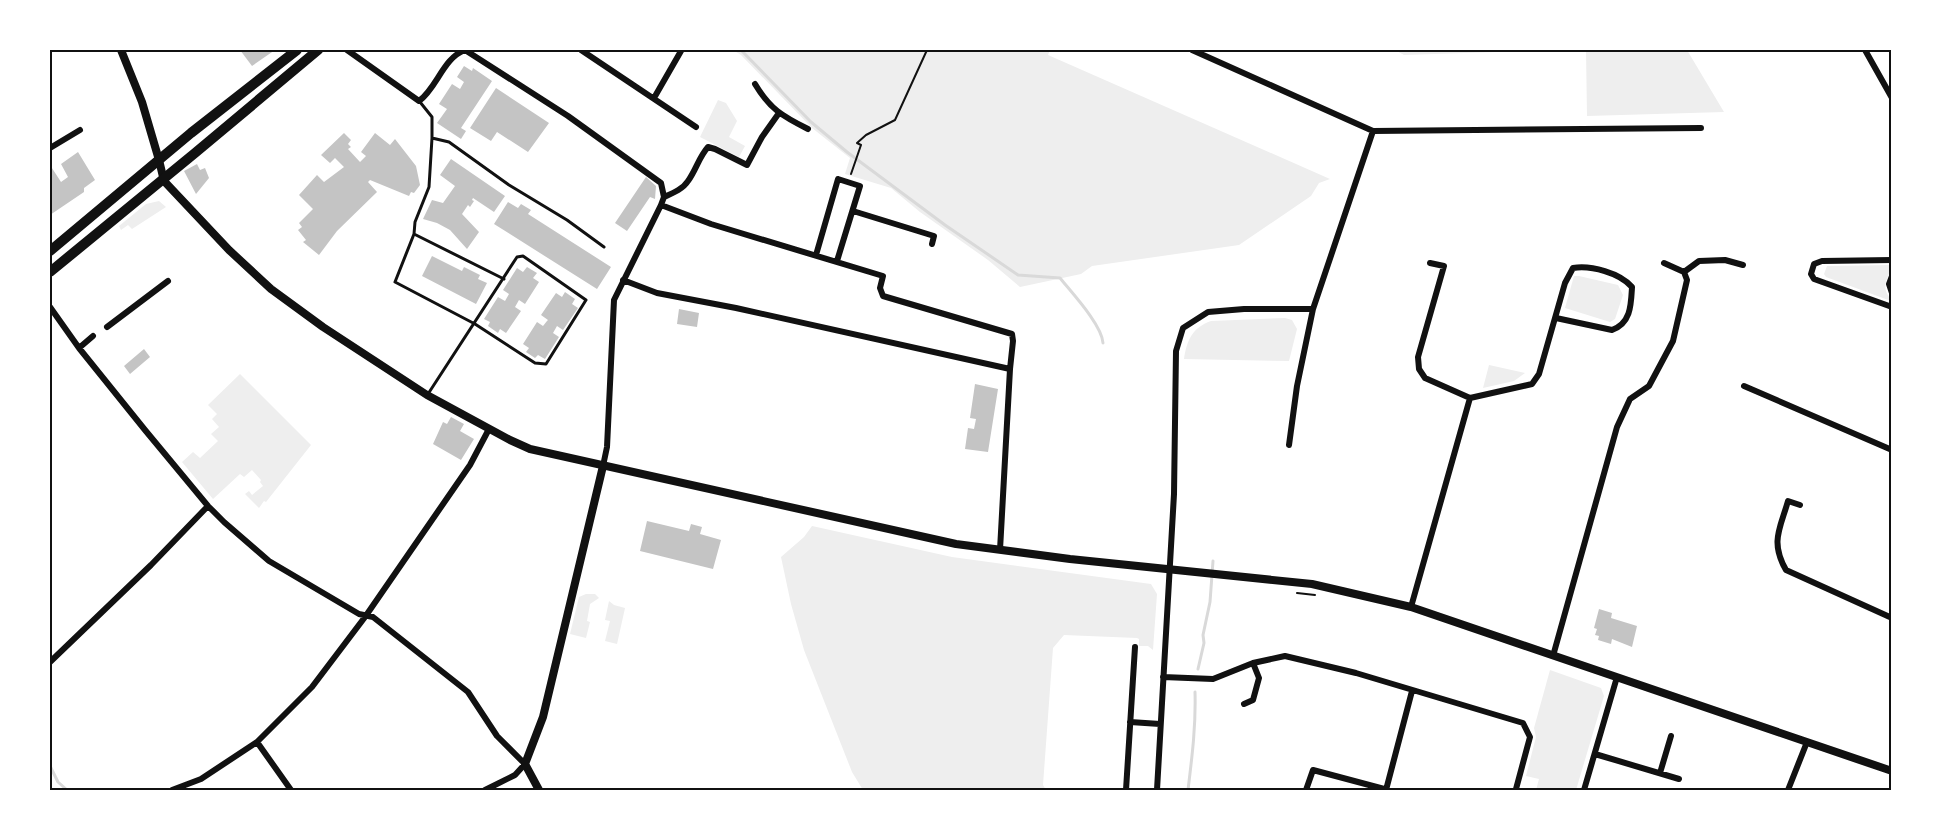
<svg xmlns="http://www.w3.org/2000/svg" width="1941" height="840" viewBox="0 0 1941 840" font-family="Figtree,sans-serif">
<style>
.green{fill:#eee}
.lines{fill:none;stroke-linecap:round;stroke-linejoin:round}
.stream{stroke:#d9d9d9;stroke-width:3}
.building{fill:#c4c4c4}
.path{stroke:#111;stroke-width:2}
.service{stroke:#111;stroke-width:3}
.minor{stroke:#111;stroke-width:6}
.tertiary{stroke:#111;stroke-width:8}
.secondary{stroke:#111;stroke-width:8}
.trunk{stroke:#111;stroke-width:10}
.neatline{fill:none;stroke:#111;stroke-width:2}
</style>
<rect width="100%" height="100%" fill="#fff"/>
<path class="green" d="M733 50H1050L1048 55 1330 179 1319 183 1311 196 1239 245 1092 266 1081 274 1020 287 988 260 920 212 891 188 845 174 850 158 812 128 741 55Z
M1395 50H1558L1404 55Z
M1586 50H1687L1724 112 1587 116Z
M718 100 726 103 737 121 729 137 745 146 739 157 700 137Z
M159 201 166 207 132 229 128 225 121 230 119 226 146 204Z
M1891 265C1891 274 1883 282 1886 291 1887 295 1890 297 1891 301L1826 277 1824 274 1827 266Z
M1574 276H1579L1618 285 1623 295 1615 319 1610 322 1565 308Z
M1285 318 1292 320 1297 329 1289 361 1184 359C1187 340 1192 328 1211 321Z
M1489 365 1525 373 1514 381 1483 388Z
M240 374 311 445 266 502 264 501 259 508 245 494 249 491 252 495 263 486 260 482 261 480 252 470 244 477 240 474 213 499 182 462 193 452 200 458 218 441 211 434 219 427 212 419 217 414 208 405Z
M812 526 952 557 1151 584 1157 594 1153 650 1148 646H1139V639L1137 638 1064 635 1053 648 1043 785 1046 790H863L852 772 804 650 791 604 781 557 804 537Z
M586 594H595L599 598 590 604 587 621 590 622 586 638 570 634 579 597Z
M609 601 614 605 625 608 617 644 605 641 610 621 605 620Z
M1550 670 1601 688 1604 696 1576 790H1536L1539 779 1526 776 1536 737 1534 728Z"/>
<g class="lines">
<path class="stream" d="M741 50 811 122 847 152 945 225 1018 275 1060 278C1072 293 1102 325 1103 343
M1198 669 1204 643 1203 635 1210 602 1213 561
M50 766 58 782 67 790
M1188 790C1192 757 1196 726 1195 692"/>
</g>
<path class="building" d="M240 50H275L252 66Z
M464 66 472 71 473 68 492 81 461 128 466 131 461 139 437 123 447 109 439 104 452 84 460 89 464 82 457 77Z
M496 88 549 123 528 152 497 132 491 141 470 128Z
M344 133 351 140 348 144 351 147 348 149 360 162 366 156 361 152 375 133 390 145 395 139 416 166 420 185 414 193 411 192 409 196 370 180 368 182 377 192 337 231 319 255 303 242 306 240 298 230 302 227 299 223 313 209 299 195 317 175 324 182 344 167 335 158 330 163 321 155Z
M78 152 95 180 84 188V192L50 215V165L61 182 68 177 61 164Z
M451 159 505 196 494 212 473 198 472 200 474 201 470 207 468 205 462 214 479 232 467 249 450 230 437 223 423 219 432 200 443 203 455 186 440 175Z
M197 164 200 170 205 168 209 178 196 194 184 171Z
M646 177 656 186 655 199 650 197 627 231 615 223Z
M508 202 518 208 521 204 531 210 528 214 611 267 597 289 494 224Z
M432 256 462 271 464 267 480 275 478 279 487 283 476 304 422 276Z
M527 267 537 273 533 278 539 282 525 304 519 300 515 307 521 311 506 333 500 329 498 333 488 326 490 322 484 319 498 297 505 301 509 294 503 290 517 268 523 272Z
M565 292 575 299 572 304 578 308 563 330 557 326 553 333 559 337 545 359 538 355 535 358 526 352 529 348 523 344 537 322 543 326 547 321 548 320 541 315 556 293 562 297Z
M679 309 699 313 697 327 677 324Z
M144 349 150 357 130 374 124 366Z
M975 384 998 389 988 452 965 449 968 428 974 429 976 419 970 418Z
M451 417 464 424 460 431 474 439 461 460 433 444 443 422 447 424Z
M647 521 689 531 691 524 702 527 700 534 721 540 713 569 640 551Z
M1599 609 1612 613 1611 618 1637 626 1632 647 1612 639 1611 644 1598 640 1599 636 1595 635 1597 629 1594 628Z"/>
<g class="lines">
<path class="path" d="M851 174 861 145 857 143 866 135 895 120 927 50
M1297 593 1315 595"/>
<path class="service" d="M420 102 432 117V138L449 142 509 185 567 220 604 247
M432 138 429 187 415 222 414 234 504 279
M414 234 395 282 475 324 535 363 546 364 586 300 523 256 517 257 428 394"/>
<path class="minor" d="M347 50 419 101C437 88 443 58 465 50L568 116 661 183 664 197 661 205 614 300 607 447 603 466
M581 50 696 127
M1192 50 1373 131
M1865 50 1892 98
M755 84C770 109 782 116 808 129
M654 98 681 51
M50 148 80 130
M664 197C673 193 683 189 688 181 696 170 699 157 708 147L715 149 747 165 762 137 779 113
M661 205 711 224 883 276 880 288 883 296 1012 334 1013 341 1010 369 1000 550
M853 211 934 236 932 244
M816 255 838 179 860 186 837 261
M1892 260 1822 261 1814 264 1811 274 1814 279 1892 307
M1430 263 1444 266 1418 357 1419 369 1425 378 1470 398
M1684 272 1699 261 1725 260 1743 265
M1892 276 1889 284 1892 293
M623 280 657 293 736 308 1010 369
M50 307 79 348 145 430 208 506 224 522 269 561 359 614 373 617 468 692 497 736 525 764 515 775 485 790
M107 327 168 281
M79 348 93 336
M1744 386 1892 450
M1289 445 1297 386 1313 309 1373 131 1701 128
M1800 505 1788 501C1780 529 1770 542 1786 570L1892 618
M1411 607 1470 398 1532 384 1539 374 1565 283 1573 268C1591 265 1620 273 1632 287 1631 305 1631 323 1612 330L1556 318
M1553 656 1617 427 1630 399 1649 386 1673 341 1687 280 1684 272 1664 263
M50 662 151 565 208 506
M1163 677 1213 679 1253 663
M1244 704 1253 700 1259 678 1253 663 1285 656 1356 673 1523 723 1530 737 1516 789
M1130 722 1160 724
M257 742 291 790
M1595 754 1679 779
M1660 773 1671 736
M172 790 201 779 257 742 312 687 365 617 470 465 489 429
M1126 790 1135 647
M1157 790 1174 494 1176 351 1183 328 1208 312 1244 309H1313
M1306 790 1313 770 1388 790
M1386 790 1412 691
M1584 790 1617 677
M1788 790 1807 742"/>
<path class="tertiary" d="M121 50 142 102 159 160
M539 790 525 764 543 717 603 466"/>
<path class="secondary" d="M159 160 164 181 229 250 271 289 323 327 427 395 510 440 530 449 956 544 1070 559 1312 584 1411 607 1892 771"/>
<path class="trunk" d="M50 251 191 133 297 50
M50 272 195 153 318 50"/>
</g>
<rect width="1941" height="840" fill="none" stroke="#ffffff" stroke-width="102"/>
<rect x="51" y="51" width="1839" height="738" class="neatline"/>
</svg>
